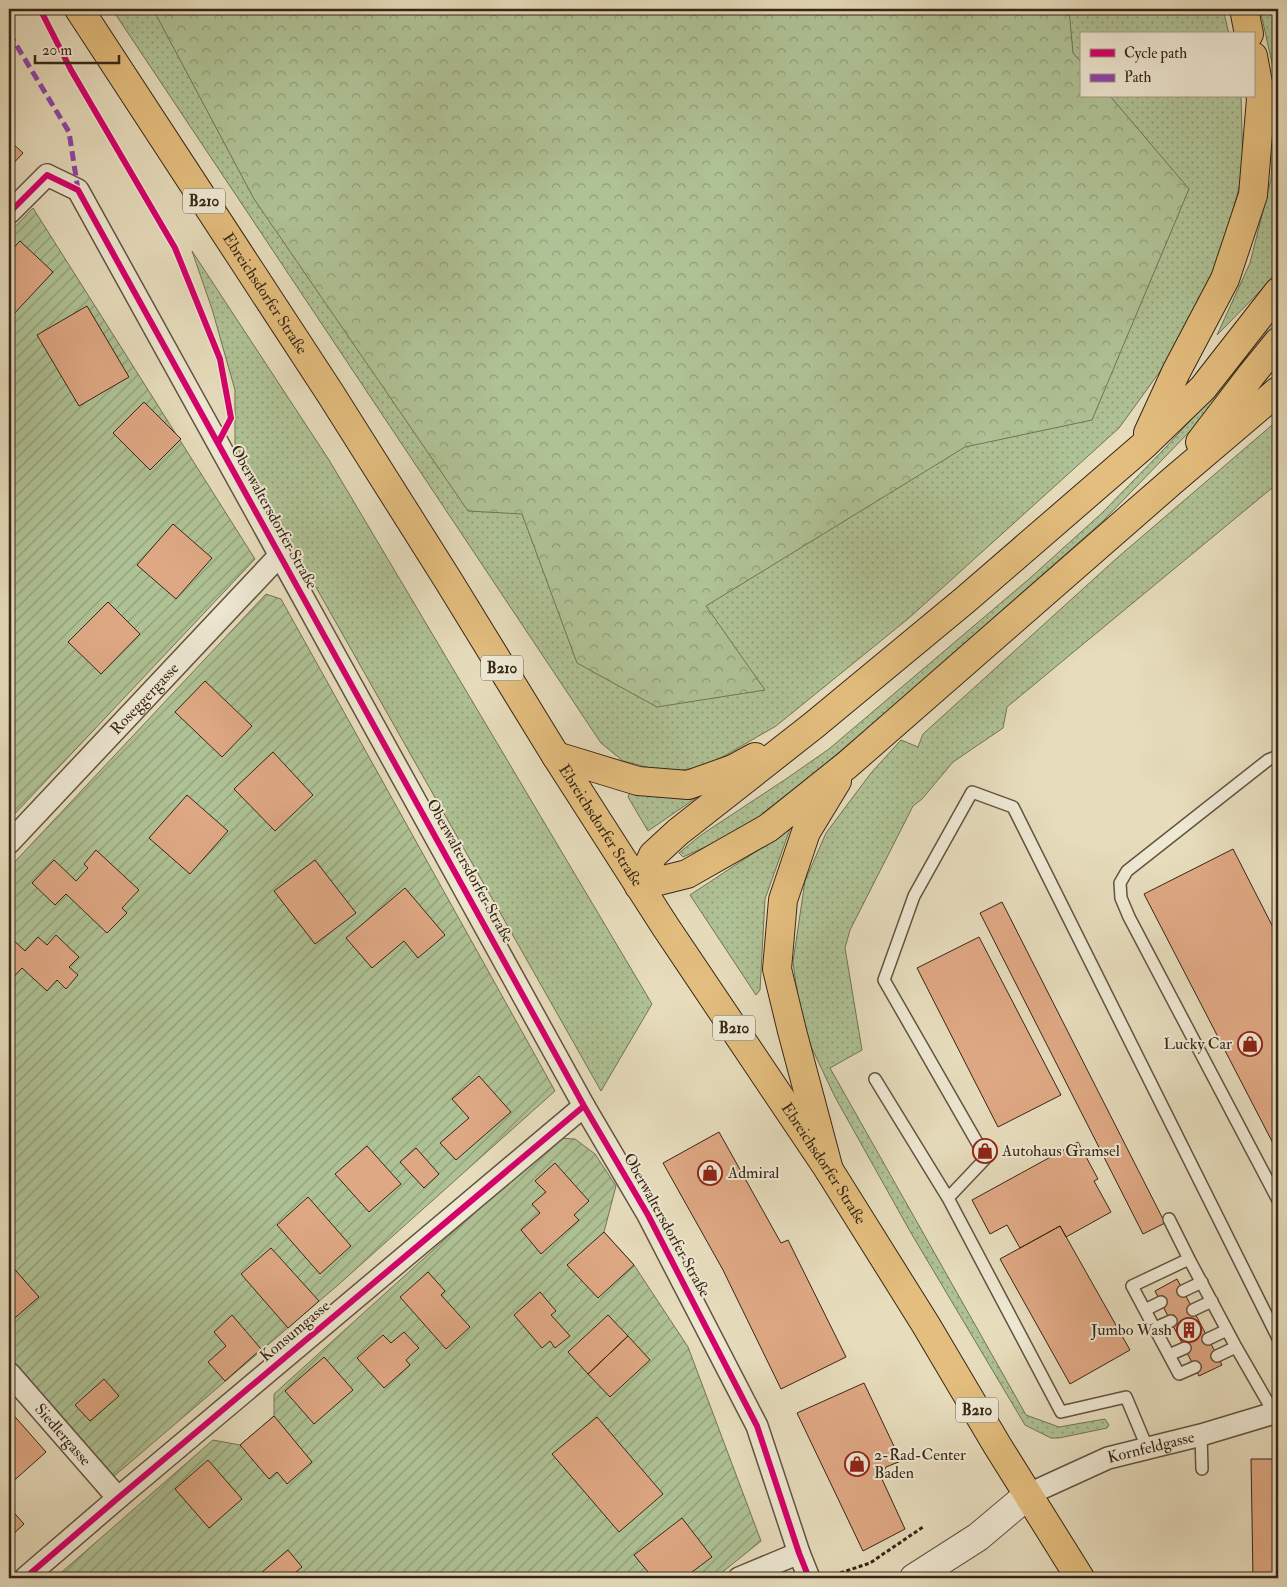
<svg xmlns="http://www.w3.org/2000/svg" width="1287" height="1587" viewBox="0 0 1287 1587" font-family="'IM FELL Double Pica',serif">
<style>
.grass{fill:url(#grass-dots);stroke:#727456}
.forest{fill:url(#forest-crowns);stroke:#727456}
.garden{fill:url(#garden-furrows);stroke:#727456}
.building{fill:#dfa884;stroke:#362616}
.lines{fill:none;stroke-linecap:round;stroke-linejoin:round}
.service-casing{stroke:#625440;stroke-width:14}
.minor-casing{stroke:#625440;stroke-width:24}
.tertiary-casing{stroke:#625440;stroke-width:30}
.primary-casing{stroke:#362616;stroke-width:30}
.motorway-casing{stroke:#362616;stroke-width:30}
.path{stroke:#362616;stroke-width:3;stroke-dasharray:4 2.5;stroke-linecap:butt}
.service{stroke:#efe9d4;stroke-width:11}
.minor{stroke:#efe9d4;stroke-width:21}
.tertiary{stroke:#efe9d4;stroke-width:28}
.primary{stroke:#e4be7e;stroke-width:28}
.motorway{stroke:#e4be7e;stroke-width:28}
.quiet{stroke:#8e44ad;stroke-width:5;stroke-dasharray:10 5;stroke-linecap:butt}
.cycleway-casing{stroke:#efe9d4;stroke-width:9}
.cycleway{stroke:#d6006c;stroke-width:6}
.labels{text-anchor:middle;dominant-baseline:central;stroke-width:4;stroke-linejoin:round;paint-order:stroke}
.shield{fill:#efe9d4;stroke:#6e604f;stroke-width:1}
.shield-label{font-size:15px;font-weight:bold;fill:#362616}
.street-label{font-size:16px;fill:#362616;stroke:#efe9d4}
.poi-label{font-size:16px;fill:#362616;stroke:#efe9d4;text-anchor:start}
</style>
<defs>
<pattern id="grass-dots" width="8" height="8" patternUnits="userSpaceOnUse" patternTransform="scale(1.25)"><rect width="8" height="8" fill="#afc295"/><path d="M2 2h.1M6 6h.1" fill="none" stroke="#8f9d79" stroke-width="1.8" stroke-linecap="round"/></pattern>
<pattern id="forest-crowns" width="20" height="18" patternUnits="userSpaceOnUse" patternTransform="scale(1.25)"><rect width="20" height="18" fill="#afc295"/><path d="M2 6a3 3 0 1 1 6 0M12 15a3 3 0 1 1 6 0" fill="none" stroke="#8f9d79"/></pattern>
<pattern id="garden-furrows" width="10" height="10" patternUnits="userSpaceOnUse" patternTransform="scale(1.25)"><rect width="10" height="10" fill="#afc295"/><path d="M-1 1l2-2M0 10L10 0M9 11l2-2" fill="none" stroke="#8f9d79"/></pattern>
</defs>
<rect width="100%" height="100%" fill="#e7ddbd"/>
<filter id="stains"><feTurbulence type="fractalNoise" baseFrequency=".004" numOctaves="4"/><feColorMatrix values="0 0 0 0 .2 0 0 0 0 .09 0 0 0 0 .02 0 0 0 .5 -.17"/></filter>
<radialGradient id="worn" r=".72"><stop offset=".6" stop-color="#630" stop-opacity="0"/><stop offset="1" stop-color="#630" stop-opacity=".3"/></radialGradient>
<path class="grass" d="M112 9H1223L1229 34H1081V96H1241L1243 173 1218 264 1169 359 1119 428 909 618 776 726 705 767 666 772 623 761 601 743Z
M1260 9H1278V267L1268 283 1217 335 1250 263 1271 179 1276 81Z
M192 251 329 460 652 1004 601 1091 235 444V390L212 309Z
M1278 316V331L1221 399 1103 521 888 711 788 795 768 814 716 842 683 857 679 853 701 835 786 779 829 749 1029 579 1102 513 1166 447 1224 384Z
M1278 420V483L1007 707 1003 728 953 762 922 799 913 806 850 930 845 948 862 1050 830 1068 1026 1415 1059 1427 1105 1419 1109 1425 1107 1428 1059 1438H1051L1025 1425 911 1233 835 1097 808 1040 799 1006 793 962 805 881 826 833 871 773 901 740 918 747 923 734 1117 558Z
M630 792 684 799 696 798 648 831 628 797Z
M790 829 765 899 760 990 756 995 690 895Z"/>
<path class="forest" d="M153 9H1069L1073 53 1081 62V96H1110L1189 189 1092 420 965 447 706 606 765 690 657 707 577 663 522 514 468 511 254 199Z"/>
<path class="garden" d="M33 208 255 559 9 820V233Z
M266 594 281 599 555 1091 338 1285 113 1477 9 1356V868Z
M557 1138 575 1139 595 1154 616 1186 604 1232 634 1265 688 1347 761 1541 715 1578H55L213 1440 240 1445 274 1416V1394Z"/>
<path class="building" d="M9 140 23 153 9 168Z
M20 241 53 272 12 316 9 313V253Z
M87 306 129 377 79 406 37 335Z
M144 402 181 439 150 470 113 433Z
M173 524 212 558 176 599 137 565Z
M108 602 140 634 101 674 68 642Z
M205 681 252 726 222 757 175 712Z
M273 752 313 795 275 831 234 789Z
M187 795 228 831 190 874 149 838Z
M1233 849 1278 937V1151H1277L1144 894Z
M96 850 139 890 122 908 127 913 107 933 66 894 55 905 32 883 54 860 76 881 88 868 84 864Z
M315 860 356 913 315 944 274 891Z
M405 888 445 935 418 958 404 941 372 968 346 938Z
M1002 902 1165 1223 1143 1234 980 913Z
M56 935 79 957 69 967 78 975 66 989 57 980 47 991 22 968 9 982V936L25 951 38 937 47 945Z
M979 937 1061 1095 998 1127 917 968Z
M479 1076 511 1112 456 1160 440 1143 469 1118 452 1099Z
M719 1132 781 1243 788 1240 846 1357 781 1389 723 1270 663 1163Z
M1078 1142 1098 1179 1094 1181 1111 1212 1066 1237 1060 1226 1020 1248 1007 1225 990 1234 972 1200Z
M367 1146 401 1184 369 1212 335 1174Z
M416 1148 439 1174 424 1188 400 1162Z
M555 1163 589 1201 574 1215 579 1220 541 1254 521 1230 540 1213 532 1204 546 1192 535 1181Z
M308 1197 351 1246 320 1274 277 1225Z
M1060 1226 1130 1350 1070 1384 1000 1259Z
M604 1232 634 1265 598 1298 567 1265Z
M271 1248 319 1301 288 1328 241 1274Z
M9 1263 39 1297 9 1323Z
M428 1272 445 1291 441 1295 470 1327 446 1349 400 1297Z
M1177 1279 1222 1365 1199 1376 1155 1291Z
M540 1292 556 1311 551 1315 570 1336 555 1348 550 1341 542 1348 514 1315Z
M232 1315 261 1349 225 1381 208 1362 226 1346 214 1332Z
M608 1315 628 1336 588 1374 568 1352Z
M404 1332 419 1348 406 1360 410 1365 384 1388 357 1358 383 1335 391 1343Z
M628 1336 650 1360 610 1397 588 1374Z
M324 1357 353 1390 314 1424 285 1391Z
M104 1379 119 1396 90 1421 75 1405Z
M864 1383 901 1461 886 1467 881 1477 905 1529 863 1551 797 1413Z
M9 1410 46 1452 9 1485Z
M274 1416 312 1462 287 1484 277 1472 269 1479 240 1445Z
M597 1417 663 1494 619 1532 552 1454Z
M1251 1459H1278V1578H1253Z
M208 1460 242 1499 209 1528 175 1489Z
M9 1507 24 1524 9 1538Z
M682 1518 712 1557 684 1578H653L634 1555Z
M288 1550 302 1567 289 1578H255Z"/>
<g class="lines">
<defs>
<path id="service" d="M1278 756 1268 760 1127 871 1120 883 1121 898 1129 917 1278 1200
M875 1079 948 1198
M1169 1219 1189 1259
M1183 1291 1202 1282
M1145 1310 1161 1302
M1193 1310 1212 1301
M1155 1328 1171 1321
M1208 1339 1227 1330
M1169 1355 1185 1348
M1217 1356 1236 1347
M1195 1367 1179 1374 1132 1286 1189 1259 1236 1347 1274 1413
M1201 1435 1202 1469
M1147 1447 1126 1397 1061 1412 948 1198 986 1158 884 980 914 896 972 792 1013 807 1278 1338"/>
<g id="minor">
<path d="M9 213 47 175 78 190 584 1106 648 1215 757 1426 799 1553 809 1578"/>
<path id="s1" d="M9 843 280 555"/>
<path id="s2" d="M9 1373 118 1498"/>
<path id="s3" d="M1029 1494 1108 1458 1201 1435 1274 1413 1278 1414"/>
<path d="M25 1578 118 1498 584 1106"/>
<path d="M739 1578 799 1553"/>
</g>
<path id="tertiary" d="M914 1578 978 1537 1029 1494"/>
<g id="primary">
<path id="s4" d="M79 9 330 393 448 580 556 756 665 926 829 1170 926 1325 997 1445 1080 1578"/>
</g>
<path id="motorway" d="M1244 9 1249 34
M1148 433 1176 372 1225 279 1253 195 1261 99 1253 56
M1200 442 1252 374 1278 342
M556 756 638 781 688 785 733 769 755 757
M639 886 653 855 678 832 814 725 965 600 1143 446 1203 388 1278 292
M639 886 687 874 768 828 847 765 1171 482 1278 391
M829 1170 792 1031 777 969 783 900 806 832 837 781"/>
</defs>
<use href="#service" class="service-casing"/>
<use href="#minor" class="minor-casing"/>
<use href="#tertiary" class="tertiary-casing"/>
<use href="#primary" class="primary-casing"/>
<use href="#motorway" class="motorway-casing"/>
<path class="path" d="M834 1575 870 1563 923 1527"/>
<use href="#service" class="service"/>
<use href="#minor" class="minor"/>
<use href="#tertiary" class="tertiary"/>
<use href="#primary" class="primary"/>
<use href="#motorway" class="motorway"/>
<path class="quiet" d="M9 33 69 132 78 190"/>
<defs>
<path id="cycleway" d="M40 9 71 70 175 248 220 359 231 418 218 443
M9 213 47 175 78 190 584 1106 648 1215 757 1426 799 1553 809 1578
M25 1578 118 1498 584 1106"/>
</defs>
<use href="#cycleway" class="cycleway-casing"/>
<use href="#cycleway" class="cycleway"/>
</g>
<defs>
<symbol id="shop-ring" viewBox="-11 -11 22 22"><circle r="9.5" fill="#efe9d4" stroke="#8f2418" stroke-width="1.5"/><path d="M-5-2.5h2.3a2.7 3.5 0 0 1 5.4 0H5L5.5 6h-11ZM-1.5-2.5h3a1.5 2.3 0 0 0-3 0Z" fill="#8f2418"/></symbol>
<symbol id="building-ring" viewBox="-11 -11 22 22"><circle r="9.5" fill="#efe9d4" stroke="#8f2418" stroke-width="1.5"/><path d="M-4-6H4V6H1V3H-1V6H-4ZM-2.5-4.3h1.7v1.8h-1.7ZM.8-4.3h1.7v1.8H.8ZM-2.5-1h1.7V.8h-1.7ZM.8-1h1.7V.8H.8Z" fill="#8f2418"/></symbol>
</defs>
<g fill-rule="evenodd">
<use href="#shop-ring" x="1236" y="1030" width="28" height="28"/>
<use href="#shop-ring" x="971" y="1137" width="28" height="28"/>
<use href="#shop-ring" x="696" y="1159" width="28" height="28"/>
<use href="#building-ring" x="1175" y="1316" width="28" height="28"/>
<use href="#shop-ring" x="843" y="1450" width="28" height="28"/>
</g>
<g class="labels">
<g class="shield">
<rect x="183" y="188.5" width="42" height="25" rx="4"/>
<rect x="481" y="655.5" width="42" height="25" rx="4"/>
<rect x="713" y="1015.5" width="42" height="25" rx="4"/>
<rect x="956" y="1397.5" width="42" height="25" rx="4"/>
</g>
<g class="shield-label">
<text x="204" y="201">B210</text>
<text x="502" y="668">B210</text>
<text x="734" y="1028">B210</text>
<text x="977" y="1410">B210</text>
</g>
<g class="street-label">
<text stroke="none"><textPath href="#s4" startOffset="340">Ebreichsdorfer Straße</textPath></text>
<text transform="translate(274 517) rotate(61)">Oberwaltersdorfer Straße</text>
<text stroke="none"><textPath href="#s1" startOffset="198">Roseggergasse</textPath></text>
<text stroke="none"><textPath href="#s4" startOffset="969">Ebreichsdorfer Straße</textPath></text>
<text transform="translate(470 871) rotate(61)">Oberwaltersdorfer Straße</text>
<text stroke="none"><textPath href="#s4" startOffset="1374">Ebreichsdorfer Straße</textPath></text>
<text transform="translate(667 1225) rotate(61)">Oberwaltersdorfer Straße</text>
<text transform="translate(295 1331) rotate(-40)">Konsumgasse</text>
<text stroke="none"><textPath href="#s2" startOffset="82">Siedlergasse</textPath></text>
<text stroke="none"><textPath href="#s3" startOffset="131">Kornfeldgasse</textPath></text>
</g>
<g class="poi-label">
<text x="1232" y="1044" text-anchor="end">Lucky Car</text>
<text x="1002" y="1151">Autohaus Gramsel</text>
<text x="728" y="1173">Admiral</text>
<text x="1172" y="1330" text-anchor="end">Jumbo Wash</text>
<text x="874" y="1455">2-Rad-Center<tspan x="874" dy="18">Baden</tspan></text>
</g>
</g>
<rect width="1287" height="1587" fill="none" stroke="#e7ddbd" stroke-width="30"/>
<rect x="10" y="10" width="1267" height="1567" fill="none" stroke="#362616" stroke-width="2.5"/>
<rect x="15" y="15" width="1257" height="1557" fill="none" stroke="#362616"/>
<rect x="1080" y="32" width="175" height="65" fill="#efe9d4" stroke="#a59b88"/>
<rect x="1090" y="49" width="25" height="8" fill="#d6006c" stroke="#a59b88"/>
<text x="1124" y="58" font-size="15" fill="#362616">Cycle path</text>
<rect x="1090" y="74" width="25" height="8" fill="#8e44ad" stroke="#a59b88"/>
<text x="1124" y="82" font-size="15" fill="#362616">Path</text>
<path d="M35 55v8h84v-8" fill="none" stroke="#362616" stroke-width="2.5"/>
<text x="42" y="55" font-size="15" fill="#362616" stroke="#efe9d4" stroke-width="4" paint-order="stroke">20 m</text>
<rect width="100%" height="100%" filter="url(#stains)"/>
<rect width="100%" height="100%" fill="url(#worn)"/>
</svg>
